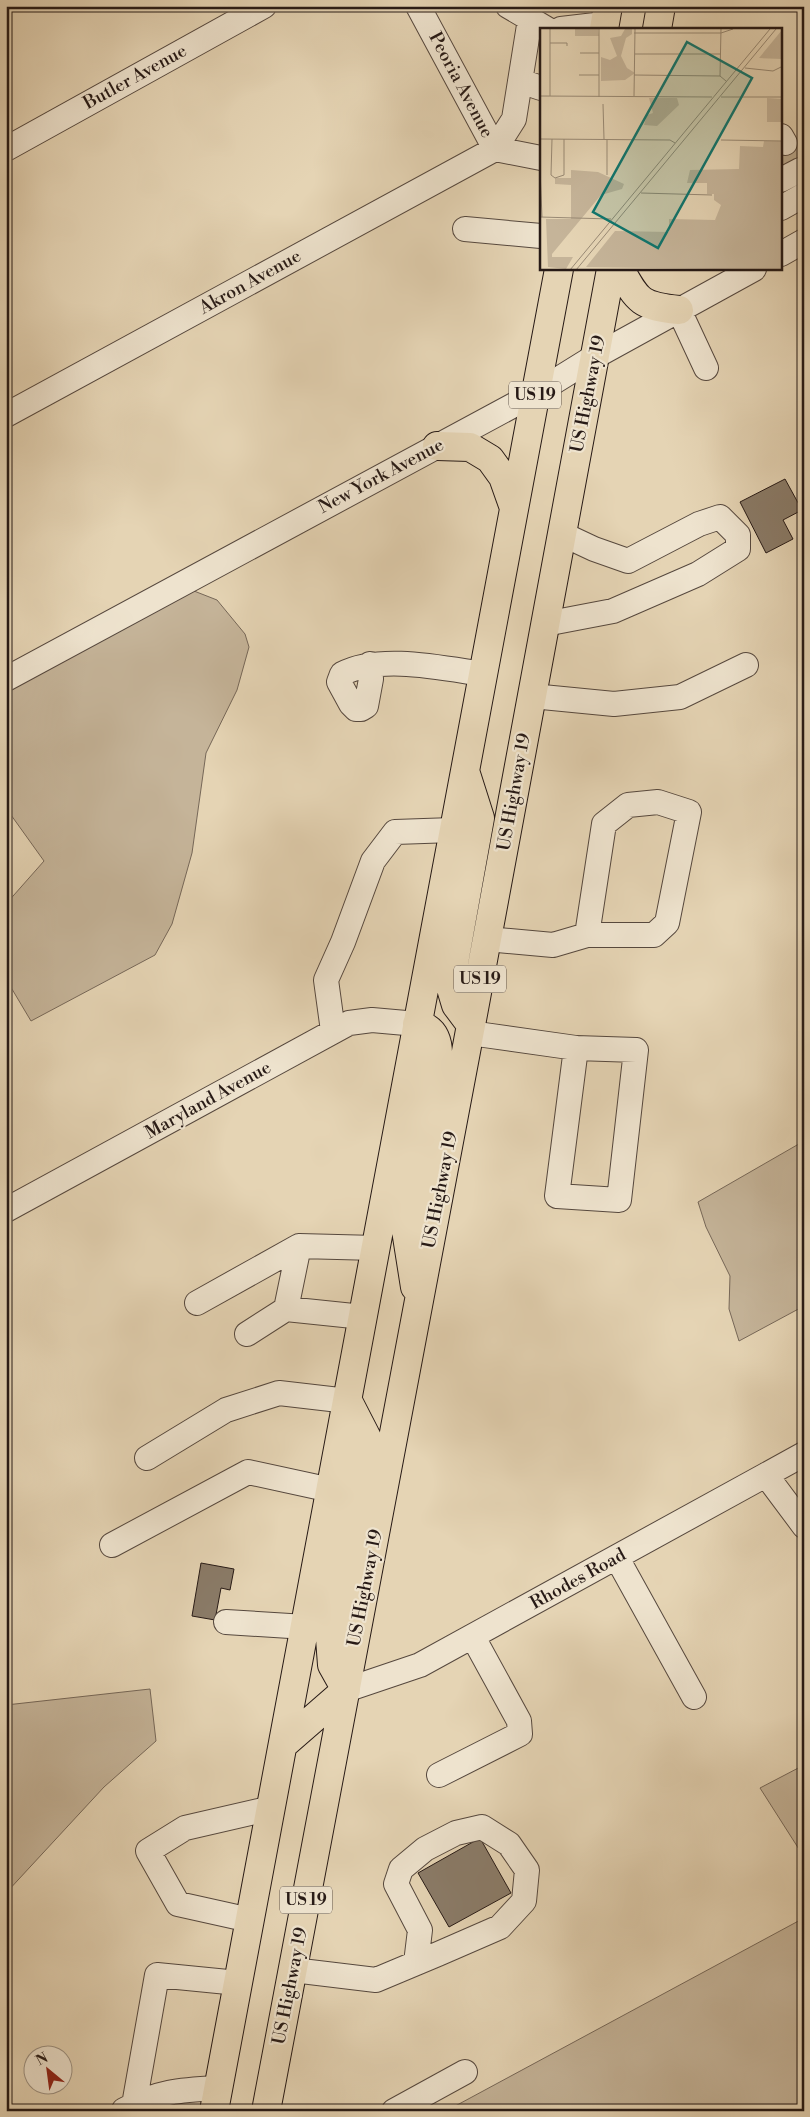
<svg xmlns="http://www.w3.org/2000/svg" width="810" height="2117" viewBox="0 0 810 2117" font-family="'Libre Bodoni',serif">
<style>
.green{fill:#c5b499;stroke:#766758}
.building{fill:#8a7b68;stroke:#271a16}
.lines{fill:none;stroke-linecap:round;stroke-linejoin:round}
.minor-tunnel{stroke:#bfaf94;stroke-width:24;stroke-dasharray:24 12;stroke-linecap:butt}
.minor-casing{stroke:#56483e;stroke-width:26}
.highway-casing{stroke:#271a16;stroke-width:30}
.minor{stroke:#eee3ce;stroke-width:24}
.highway{stroke:#e5d4b4;stroke-width:28}
.labels{text-anchor:middle;dominant-baseline:central;stroke-width:4.5;stroke-linejoin:round;paint-order:stroke}
.shield{fill:#eee3ce;stroke:#63564d;stroke-width:1}
.shield-label{font-size:16px;font-weight:bold;fill:#271a16}
.street-label{font-size:18px;fill:#271a16;stroke:#eee3ce}
.inset-road{fill:none;stroke:#998a75;stroke-width:1}
.view{fill:#0f766e;fill-opacity:0.15;stroke:#0f766e;stroke-width:2.5}
.inset-edge{fill:none;stroke:#271a16;stroke-width:2.5}
</style>
<rect width="100%" height="100%" fill="#e5d4b4"/>
<filter id="stains"><feTurbulence type="fractalNoise" baseFrequency=".004" numOctaves="4"/><feColorMatrix values="0 0 0 0 .2 0 0 0 0 .09 0 0 0 0 .02 0 0 0 .5 -.17"/></filter>
<radialGradient id="worn" r=".72"><stop offset=".6" stop-color="#630" stop-opacity="0"/><stop offset="1" stop-color="#630" stop-opacity=".3"/></radialGradient>
<path class="green" d="M194 591 217 600 245 634 249 647 237 690 206 753 192 853 172 924 155 955 31 1021 6 979V904L44 861 6 808V692Z
M804 1141V1306L739 1341 729 1309 730 1276 706 1227 698 1202Z
M150 1689 156 1741 104 1787 6 1893V1705Z
M804 1765V1857L760 1788Z
M804 1918V2111H446Z"/>
<path class="building" d="M785 479 802 510 783 520 793 539 766 553 740 502Z
M201 1563 234 1569 230 1590 221 1588 215 1620 192 1616Z
M480 1838 511 1893 449 1927 418 1873Z"/>
<g class="lines">
<path class="minor-tunnel" d="M785 143 794 159"/>
<defs>
<path id="minor" d="M418 6 495 149 541 158
M508 6 547 29
M561 29 604 24
M520 81 541 88
M781 136 785 143
M6 149 264 6
M781 180 800 170
M781 208 804 195
M465 229 541 236
M781 254 804 241
M679 310 706 368
M6 415 495 149 514 119 530 19
M545 624 613 611 698 574 738 549V535L720 517 699 524 628 561 594 549 562 534
M370 664 371 679 366 706 361 709H356L351 704 339 682 342 674C379 654 442 668 483 674
M6 679 536 393 594 357 754 269
M532 696 614 704 680 697 746 665
M487 939 553 945 587 935 604 824 628 805 658 802 689 812 667 923 654 935H587
M333 1031 326 980 343 942 373 861 395 832 453 830
M470 1033 576 1048 557 1196 619 1200 636 1050 576 1048
M6 1210 349 1023 372 1020 417 1024
M197 1303 299 1246 376 1248
M286 1309 299 1246
M247 1334 286 1309 363 1317
M147 1458 226 1410 279 1393 348 1401
M766 1475 804 1526
M112 1545 248 1472 331 1490
M617 1558 694 1697
M226 1622 306 1627
M346 1690 420 1665 804 1454
M439 1775 520 1734 519 1721 473 1637
M250 1920 178 1904 148 1851 185 1828 272 1808
M293 1970 376 1980 438 1954 500 1927 524 1901 527 1870 509 1844 482 1827 456 1833 425 1849 401 1869 396 1884 420 1930 416 1963
M134 2105 157 1975 238 1983
M124 2110C158 2091 181 2090 218 2088
M394 2111 465 2072"/>
<path id="highway" d="M604 29 608 6
M657 29 661 6
M620 269C638 302 641 306 679 310
M437 446 470 447 490 459 503 477 514 508
M466 774 480 818 450 985 456 1005 471 1025
M415 1287 406 1230 438 1054C438 1038 432 1028 417 1024
M346 1690 332 1665 330 1638 340 1573 367 1438 348 1401
M284 1744 346 1690
M214 2111 559 269
M266 2111 471 1025 611 269"/>
</defs>
<use href="#minor" class="minor-casing"/>
<use href="#highway" class="highway-casing"/>
<use href="#minor" class="minor"/>
<use href="#highway" class="highway"/>
</g>
<g class="labels">
<g class="shield">
<rect x="509" y="381.5" width="52" height="27" rx="4"/>
<rect x="454" y="965.5" width="52" height="27" rx="4"/>
<rect x="280" y="1886.5" width="52" height="27" rx="4"/>
</g>
<g class="shield-label">
<text x="535" y="395">US 19</text>
<text x="480" y="979">US 19</text>
<text x="306" y="1900">US 19</text>
</g>
<g class="street-label">
<text transform="translate(135 77) rotate(-29)">Butler Avenue</text>
<text transform="translate(461 85) rotate(62)">Peoria Avenue</text>
<text transform="translate(250 282) rotate(-29)">Akron Avenue</text>
<text transform="translate(588 394) rotate(-79)">US Highway 19</text>
<text transform="translate(381 476) rotate(-28)">New York Avenue</text>
<text transform="translate(514 792) rotate(-80)">US Highway 19</text>
<text transform="translate(208 1100) rotate(-29)">Maryland Avenue</text>
<text transform="translate(440 1190) rotate(-79)">US Highway 19</text>
<text transform="translate(578 1579) rotate(-29)">Rhodes Road</text>
<text transform="translate(365 1588) rotate(-79)">US Highway 19</text>
<text transform="translate(290 1986) rotate(-79)">US Highway 19</text>
</g>
</g>
<g transform="translate(540 28)">
<rect width="242" height="242" fill="#e5d4b4"/>
<path d="M35 1H58L59 8H35ZM85 1H92V6L86 10 81 28 87 40 95 45 85 52 61 53V29L70 32 77 28 70 10 81 8ZM242 2V31L219 30ZM109 70H137L139 77 117 98 104 97 107 87 113 85ZM227 70 242 71V94H227ZM224 113H242V242L46 239 75 203 129 204V191L175 192 181 177 174 172V166H167V155H147L150 142 199 141 200 118 223 119ZM31 142 58 144 84 156 82 161 61 167 12 226V229H33L26 241 8 239 6 191H31V157L15 156V150H31Z" fill="#c5b499"/>
<path class="inset-road" d="M59 1V69M181 1 180 48 186 53M94 5H181L193 1M10 15H27V18M40 25H59M95 26H181M205 40 233 43 243 38M39 47H59M94 47 180 48M0 68 172 69M10 68V1M94 68 95 1M181 69H243M63 76 64 111M0 111 130 112 135 115M12 111 11 147 15 150 24 147V111M181 112 243 113M0 142 2 189M67 147V111M101 165 172 167M0 189 71 191M30 242 230 1M36 242 236 1"/>
<path class="view" d="M147 14 212 50 118 220 53 184Z"/>
<rect width="242" height="242" class="inset-edge"/>
</g>
<rect width="810" height="2117" fill="none" stroke="#e5d4b4" stroke-width="25"/>
<rect x="8" y="8" width="795" height="2102" fill="none" stroke="#271a16" stroke-width="2.5"/>
<rect x="12" y="12" width="785" height="2092" fill="none" stroke="#271a16"/>
<g transform="translate(48 2070) rotate(331)"><circle r="24" fill="#eee3ce" stroke="#9e9384"/>
<path d="M0-4L9 19L0 12L-9 19Z" fill="#8f2418"/>
<text y="-8" font-size="14" font-weight="bold" text-anchor="middle" fill="#271a16">N</text>
</g>
<rect width="100%" height="100%" filter="url(#stains)"/>
<rect width="100%" height="100%" fill="url(#worn)"/>
</svg>
